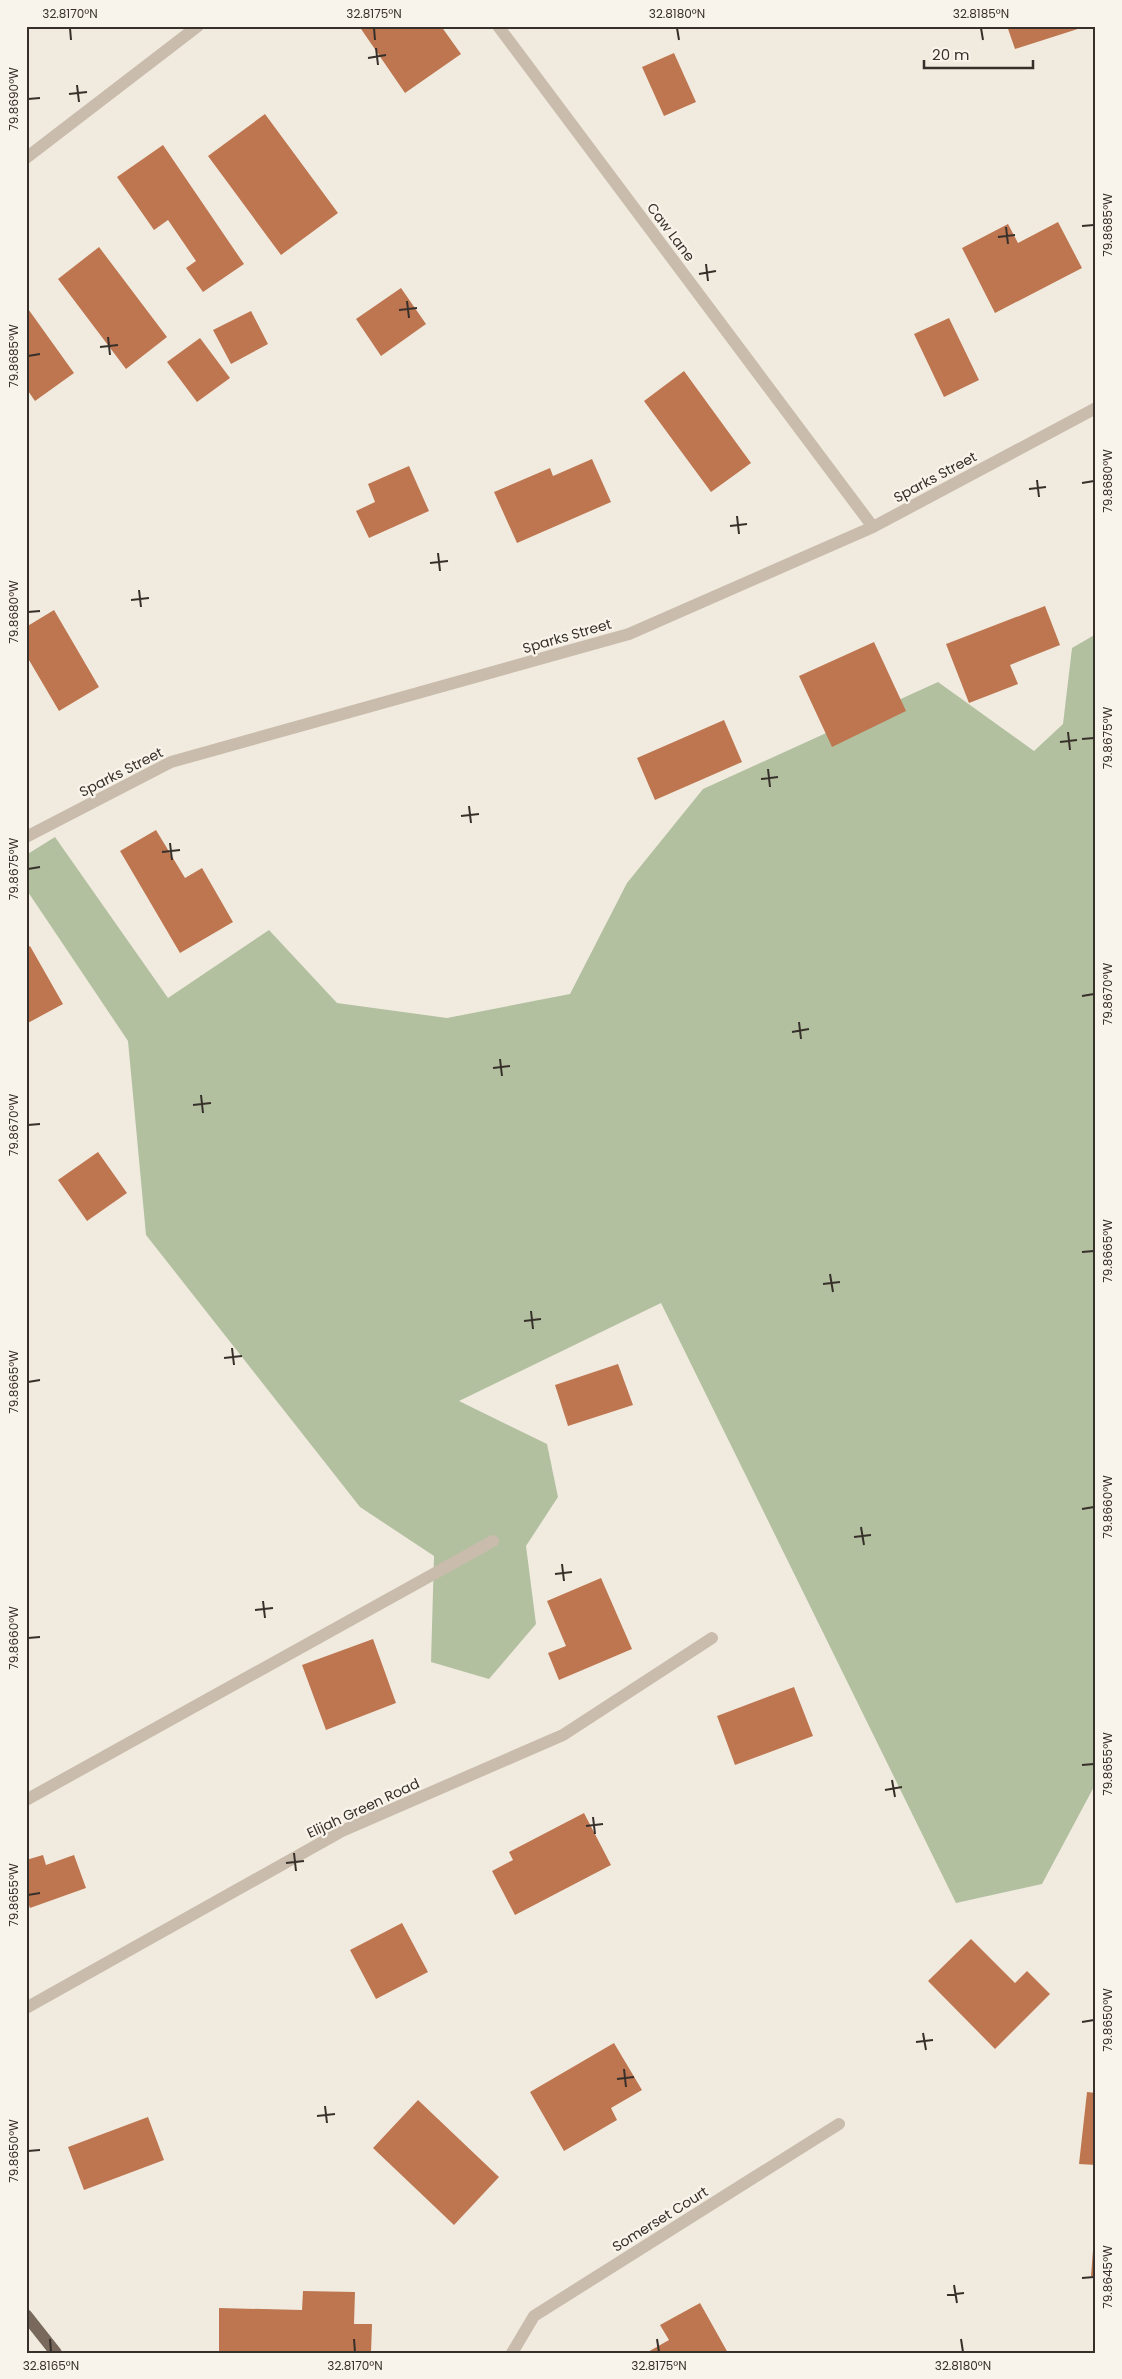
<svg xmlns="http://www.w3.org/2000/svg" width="1122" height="2379" viewBox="0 0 1122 2379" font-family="Poppins,sans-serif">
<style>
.green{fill:#b2c0a0}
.building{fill:#be7651}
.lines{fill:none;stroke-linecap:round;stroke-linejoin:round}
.minor{stroke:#c9bcac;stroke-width:12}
.major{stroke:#78695c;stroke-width:12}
.ticks{fill:none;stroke:#37302a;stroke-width:2}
.labels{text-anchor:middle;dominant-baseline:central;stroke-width:4.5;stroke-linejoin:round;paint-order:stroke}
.street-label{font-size:14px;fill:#37302a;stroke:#f9f4eb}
.neatline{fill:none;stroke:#37302a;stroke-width:2}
.ticks-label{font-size:12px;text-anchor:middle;fill:#37302a}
</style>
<rect width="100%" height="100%" fill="#f1ebdf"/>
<path class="green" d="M1096 634V1783L1042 1884 956 1903 661 1303 459 1401 547 1444 558 1497 526 1546 536 1624 489 1679 431 1662 434 1556 360 1507 146 1235 128 1041 26 889V855L55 837 168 998 269 930 337 1003 447 1018 570 994 627 883 703 789 938 682 1034 751 1063 724 1072 648Z"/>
<path class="building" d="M359 26H441L461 54 405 93Z
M1007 26H1084V27L1015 49Z
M674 53 696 102 664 116 642 67Z
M265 114 338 213 281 255 208 156Z
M163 145 244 264 203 292 186 268 196 261 168 220 154 230 117 177Z
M1058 222 1082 268 995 313 962 248 1008 224 1018 243Z
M99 247 167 337 126 369 58 279Z
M401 288 426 324 381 356 356 319Z
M26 306 74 373 35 401 26 388Z
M251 311 268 344 231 364 213 330Z
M949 318 979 380 944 397 914 334Z
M200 338 230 378 197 402 167 362Z
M684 371 751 463 711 492 644 401Z
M592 459 611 502 517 543 494 492 550 468 553 476Z
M409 466 429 511 369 538 356 511 375 502 368 484Z
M1045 606 1060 645 1010 665 1018 684 969 703 946 644Z
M54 610 99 687 59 711 26 655V627Z
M874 642 906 711 832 747 799 676Z
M724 720 742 762 655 800 637 758Z
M156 830 185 878 202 868 233 922 180 953 120 851Z
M30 946 63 1004 26 1024V948Z
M98 1152 127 1193 87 1221 58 1180Z
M618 1364 633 1405 568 1426 555 1385Z
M601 1578 632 1649 559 1680 548 1653 566 1646 547 1601Z
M373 1639 396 1703 326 1730 302 1665Z
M794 1687 813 1736 735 1765 717 1716Z
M584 1813 611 1865 515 1915 492 1871 513 1860 509 1852Z
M43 1855 46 1865 74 1855 86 1888 30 1908 26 1899V1860Z
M402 1923 428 1972 376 1999 350 1950Z
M971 1939 1015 1983 1027 1971 1050 1994 995 2049 928 1981Z
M614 2043 642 2090 611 2108 617 2120 564 2151 530 2092Z
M1087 2092 1096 2093V2165L1079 2164Z
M418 2100 499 2177 454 2225 373 2148Z
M148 2117 164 2160 84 2190 68 2147Z
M1094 2237H1096V2276H1091Z
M303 2291 355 2292 354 2324H372L371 2353H219V2308L302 2310Z
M700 2303 728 2353H646L669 2340 660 2325Z"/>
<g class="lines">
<path class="minor" d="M498 26 873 527
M26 158 198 26
M26 837 171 762 629 634 873 527 1096 408
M26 1800 493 1541
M26 2008 342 1831 563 1735 712 1638
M512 2353 534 2316 839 2124"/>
<path class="major" d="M26 2315 56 2353"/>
</g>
<path class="ticks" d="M70 28 71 40M374 28 375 40M677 28 679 40M981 28 983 40M376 48 378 65M368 58 386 55M77 85 79 102M69 94 87 92M28 99 40 98M1082 226 1094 225M1006 227 1008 244M998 237 1015 235M706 264 708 281M699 274 716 271M407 301 409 318M399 310 417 308M108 337 110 355M100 347 118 345M28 356 40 354M1037 480 1039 497M1082 483 1094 481M1029 489 1046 487M737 516 739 534M730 526 747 524M438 553 440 571M430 563 448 561M139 590 141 607M131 600 149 598M28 612 40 611M1068 732 1070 750M1082 739 1094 738M1060 742 1077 740M768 769 770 787M761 779 778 777M469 806 471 823M461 816 479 814M170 843 172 860M162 852 180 850M28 869 40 867M1082 996 1094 994M799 1022 801 1039M792 1032 809 1029M500 1059 502 1076M493 1068 510 1066M201 1095 203 1113M193 1105 211 1103M28 1125 40 1124M1082 1252 1094 1251M830 1274 833 1292M823 1284 840 1282M531 1311 533 1329M524 1321 541 1319M232 1348 234 1365M224 1358 242 1356M28 1382 40 1380M1082 1509 1094 1507M861 1527 864 1545M854 1537 871 1535M562 1564 564 1581M555 1574 572 1572M263 1601 265 1618M255 1610 273 1608M28 1638 40 1637M1082 1765 1094 1764M892 1780 895 1797M885 1790 902 1787M593 1817 595 1834M586 1826 603 1824M294 1853 296 1871M286 1863 304 1861M28 1895 40 1893M1082 2022 1094 2020M923 2033 926 2050M916 2042 933 2040M624 2069 626 2087M617 2079 634 2077M325 2106 327 2123M317 2116 335 2114M28 2151 40 2150M1082 2278 1094 2277M954 2285 957 2303M947 2295 964 2293M50 2339 51 2352M354 2339 355 2352M657 2339 659 2352M961 2339 963 2352"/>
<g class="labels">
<g class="street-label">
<text transform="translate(671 232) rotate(53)">Caw Lane</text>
<text transform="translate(935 477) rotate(-28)">Sparks Street</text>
<text transform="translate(567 636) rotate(-16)">Sparks Street</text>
<text transform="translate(121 772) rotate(-27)">Sparks Street</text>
<text transform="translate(363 1808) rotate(-25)">Elijah Green Road</text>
<text transform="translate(660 2219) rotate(-32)">Somerset Court</text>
</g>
</g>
<rect width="1122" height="2379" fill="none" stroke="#f9f4eb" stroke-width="55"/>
<path d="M924 60v8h109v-8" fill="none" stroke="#37302a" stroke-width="2.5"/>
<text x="932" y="60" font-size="15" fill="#37302a" stroke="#f9f4eb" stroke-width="4" paint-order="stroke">20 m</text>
<rect x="28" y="28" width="1066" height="2324" class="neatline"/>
<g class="ticks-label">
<text x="70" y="18">32.8170°N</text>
<text x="374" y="18">32.8175°N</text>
<text x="677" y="18">32.8180°N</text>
<text x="981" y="18">32.8185°N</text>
<text transform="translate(14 99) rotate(-90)" y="4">79.8690°W</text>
<text transform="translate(1108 225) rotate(-90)" y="4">79.8685°W</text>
<text transform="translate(14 356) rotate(-90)" y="4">79.8685°W</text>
<text transform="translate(1108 481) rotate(-90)" y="4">79.8680°W</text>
<text transform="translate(14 612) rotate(-90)" y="4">79.8680°W</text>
<text transform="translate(1108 738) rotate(-90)" y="4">79.8675°W</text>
<text transform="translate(14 869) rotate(-90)" y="4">79.8675°W</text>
<text transform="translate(1108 994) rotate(-90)" y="4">79.8670°W</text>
<text transform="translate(14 1125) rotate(-90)" y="4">79.8670°W</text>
<text transform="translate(1108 1251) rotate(-90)" y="4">79.8665°W</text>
<text transform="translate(14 1382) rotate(-90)" y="4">79.8665°W</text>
<text transform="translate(1108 1507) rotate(-90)" y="4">79.8660°W</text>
<text transform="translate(14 1638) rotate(-90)" y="4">79.8660°W</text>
<text transform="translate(1108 1764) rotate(-90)" y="4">79.8655°W</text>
<text transform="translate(14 1895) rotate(-90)" y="4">79.8655°W</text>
<text transform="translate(1108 2020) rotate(-90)" y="4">79.8650°W</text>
<text transform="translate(14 2151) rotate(-90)" y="4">79.8650°W</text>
<text transform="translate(1108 2277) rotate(-90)" y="4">79.8645°W</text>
<text x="51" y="2370">32.8165°N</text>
<text x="355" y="2370">32.8170°N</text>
<text x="659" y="2370">32.8175°N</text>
<text x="963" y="2370">32.8180°N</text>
</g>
</svg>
